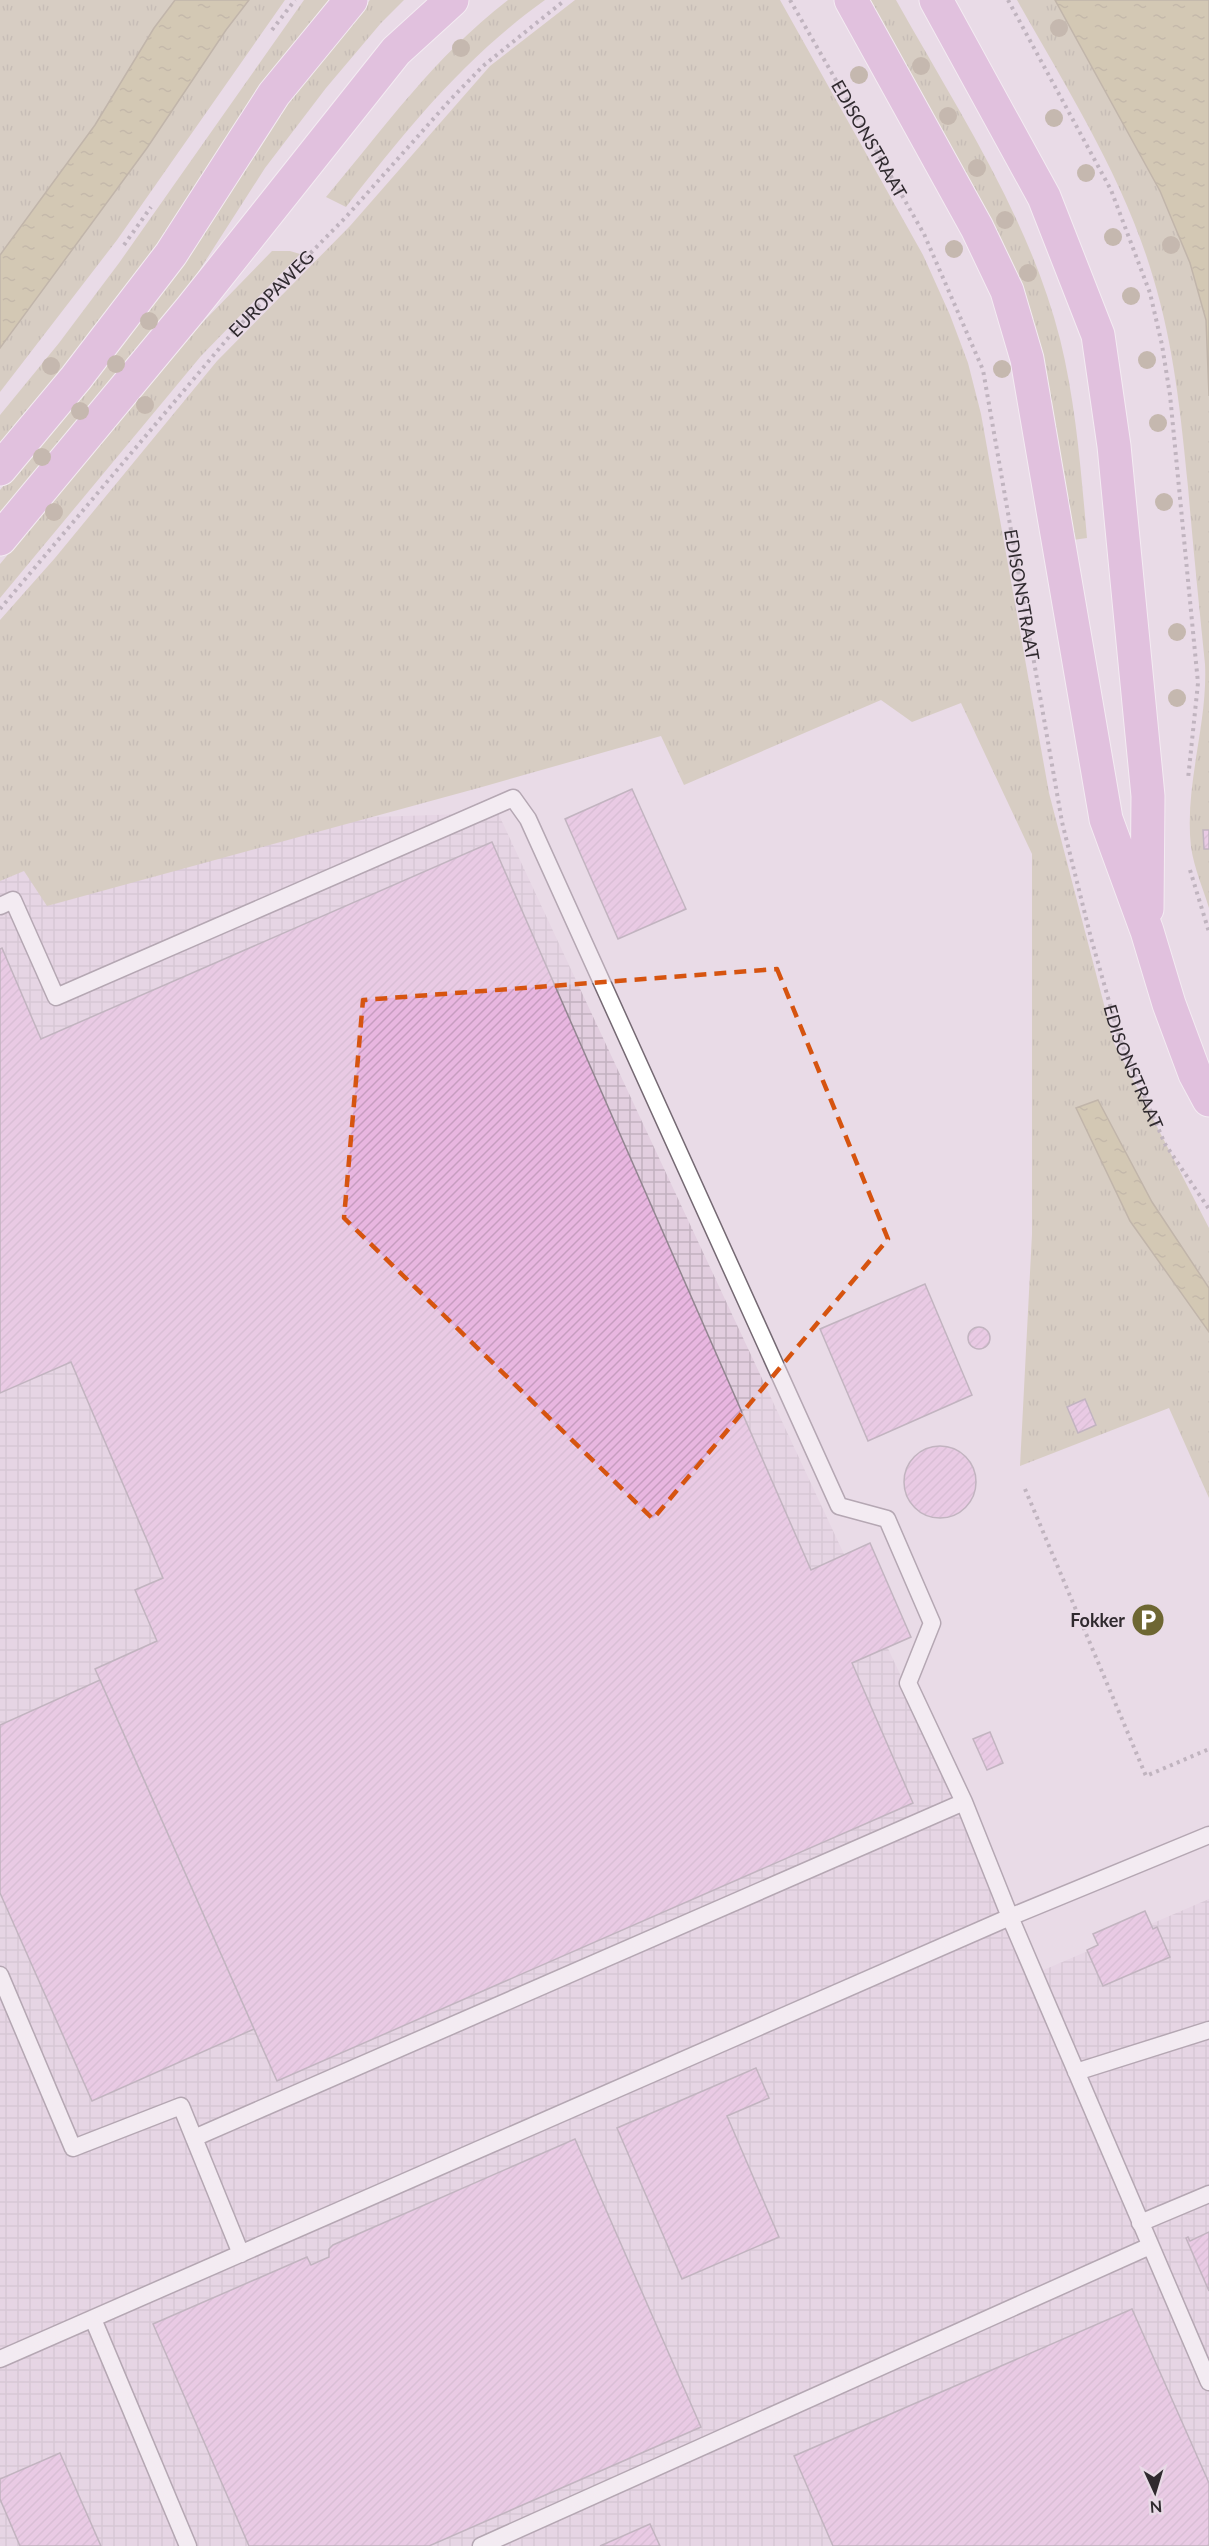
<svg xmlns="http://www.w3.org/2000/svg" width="1209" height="2546" viewBox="0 0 1209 2546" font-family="Lato,sans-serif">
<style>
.industrial{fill:url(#industrial-grid)}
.grass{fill:url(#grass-tufts)}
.water{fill:url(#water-ripples);stroke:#908861;stroke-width:1.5}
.building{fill:url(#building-hatch);stroke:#928590;stroke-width:1.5}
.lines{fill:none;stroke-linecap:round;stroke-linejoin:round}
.lane-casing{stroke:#756973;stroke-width:19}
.primary-casing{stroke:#fff;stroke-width:35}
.path{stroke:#8f858e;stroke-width:4;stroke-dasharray:3 4.5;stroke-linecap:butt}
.lane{stroke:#fff;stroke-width:16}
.primary{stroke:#d8a3d2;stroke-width:33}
.tree{fill:#9a8f6b}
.marked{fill:none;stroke:#d65410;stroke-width:4.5;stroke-dasharray:12 8;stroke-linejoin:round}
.labels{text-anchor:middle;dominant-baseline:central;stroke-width:4.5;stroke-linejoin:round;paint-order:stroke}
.street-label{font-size:18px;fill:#302a2f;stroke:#e9dbe7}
.poi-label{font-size:18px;font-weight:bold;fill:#302a2f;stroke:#e9dbe7;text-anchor:end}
</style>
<defs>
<pattern id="industrial-grid" width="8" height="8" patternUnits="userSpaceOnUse" patternTransform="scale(1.5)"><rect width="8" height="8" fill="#e2cedf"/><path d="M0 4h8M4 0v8" fill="none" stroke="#c2b1c0"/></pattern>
<pattern id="grass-tufts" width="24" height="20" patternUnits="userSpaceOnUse" patternTransform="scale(1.5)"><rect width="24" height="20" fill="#c2bd97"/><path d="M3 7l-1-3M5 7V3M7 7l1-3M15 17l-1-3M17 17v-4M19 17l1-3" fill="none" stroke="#9e9a7c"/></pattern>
<pattern id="water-ripples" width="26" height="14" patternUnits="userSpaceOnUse" patternTransform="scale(1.5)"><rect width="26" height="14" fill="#b9b176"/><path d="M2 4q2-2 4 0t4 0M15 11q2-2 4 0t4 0" fill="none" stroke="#979061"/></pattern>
<pattern id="building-hatch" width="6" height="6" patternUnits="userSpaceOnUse" patternTransform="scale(1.5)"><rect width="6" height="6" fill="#e8b6e0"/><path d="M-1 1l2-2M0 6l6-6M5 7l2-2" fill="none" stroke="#c79dc0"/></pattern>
</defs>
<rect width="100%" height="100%" fill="#e9dbe7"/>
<path class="industrial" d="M498 813 1039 1972 1209 1899V2546H0V829Z"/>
<path class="grass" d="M0 0H175L154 28 95 125 0 255Z
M249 0H285L117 240 0 392V348L147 148 226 30Z
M304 0H335L141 271 0 451V415L59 343 119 263Z
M370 0H404L381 23 326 88 265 168 188 288 0 526V490L21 465 333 41Z
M508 0H545C464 58 407 129 346 207L326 197C386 126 433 58 508 0Z
M575 0H780L923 255 950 315 968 363 981 414 1049 793 1114 1043 1209 1228V1498L1169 1408 1020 1466 1032 1234V854L961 703 912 722 881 700 684 785 661 736 482 787 47 906 24 871 0 881V620L55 558 217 361 350 226 490 66Z
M869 0H896C957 109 1029 217 1060 339 1076 404 1081 471 1087 538L1073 540 1015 274 991 219Z
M1017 0H1055L1160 191 1190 263 1206 320 1209 396V908C1203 888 1194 868 1191 847 1184 785 1208 725 1205 664 1199 605 1193 546 1188 487 1181 416 1174 346 1153 277 1124 178 1067 89 1017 0Z
M272 251H290L300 254 201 356 0 598V564L201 324Z"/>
<path class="water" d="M175 0H249L226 30 147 148 0 348V255L95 125 154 28Z
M1055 0H1209V396L1206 320 1190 263 1160 191Z
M1098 1100 1152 1202 1209 1288V1332L1130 1221 1076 1108Z"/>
<path class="building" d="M632 789 686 909 618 939 565 819Z
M1203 830H1209V849H1204Z
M492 842 811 1570 870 1543 911 1637 852 1663 913 1803 277 2081 95 1669 157 1641 135 1590 163 1578 71 1362 0 1393V949L2 948 41 1039Z
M925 1284 972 1395 868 1441 820 1329Z
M968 1338a11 11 0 1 1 22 0a11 11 0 1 1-22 0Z
M1085 1399 1096 1425 1078 1433 1067 1407Z
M904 1482a36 36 0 1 1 72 0a36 36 0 1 1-72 0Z
M100 1680 254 2029 92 2101 0 1893V1725Z
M990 1732 1003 1763 987 1770 973 1739Z
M1145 1911 1153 1929 1157 1927 1170 1957 1103 1986 1087 1950 1098 1945 1093 1934Z
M756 2068 769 2098 727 2116 779 2237 682 2279 617 2128Z
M575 2139 701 2427 429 2546H249L153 2324 307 2257 311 2265 329 2257V2249L333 2245Z
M1209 2232V2291L1186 2238 1188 2237 1190 2241Z
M1132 2309 1209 2483V2546H833L794 2456Z
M60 2453 101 2546H20L0 2499V2479Z
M650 2524 660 2546H600Z"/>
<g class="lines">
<defs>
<path id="lane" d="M0 906 13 900 56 997 513 798 528 819 839 1506 887 1519 932 1623 908 1683 964 1802 1010 1917 1209 2382
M0 1975 73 2148 181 2106 241 2254
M1076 2072 1209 2030
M194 2138 964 1802
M1140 2223 1209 2194
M93 2319 188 2546
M0 2359 1010 1917 1209 1835
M481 2546 1150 2246"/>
<path id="primary" d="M851 0 977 228 1007 291 1027 359 1106 819 1147 931 1169 1004 1195 1074 1209 1100
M936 0 1044 197 1098 335 1114 446 1148 796 1147 909
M0 469 76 378 171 254 274 94 351 0
M0 539 191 309 396 51 452 0"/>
</defs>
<use href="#lane" class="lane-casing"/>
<use href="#primary" class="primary-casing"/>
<g class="path">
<path id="s1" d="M790 0 924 234 983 370 1062 822 1091 938 1120 1040 1165 1144 1209 1209"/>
<path d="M1008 0 1111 190 1150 293 1162 345 1170 395 1198 683 1188 779"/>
<path d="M272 30 295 0"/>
<path d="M124 245 151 207"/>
<path id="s2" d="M0 609 234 331 346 217 451 99 483 66 565 0"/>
<path d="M1190 870 1209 932"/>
<path d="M1025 1489 1146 1776 1209 1749"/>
</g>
<use href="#lane" class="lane"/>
<use href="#primary" class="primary"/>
</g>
<g class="tree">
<circle cx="1059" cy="28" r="9"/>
<circle cx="461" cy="48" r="9"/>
<circle cx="921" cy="66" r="9"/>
<circle cx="859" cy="75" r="9"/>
<circle cx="948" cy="116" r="9"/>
<circle cx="1054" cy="118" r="9"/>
<circle cx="977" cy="168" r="9"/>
<circle cx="1086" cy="173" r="9"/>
<circle cx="1005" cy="220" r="9"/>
<circle cx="1113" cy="237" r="9"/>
<circle cx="1171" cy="245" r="9"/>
<circle cx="954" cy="249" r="9"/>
<circle cx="1028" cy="273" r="9"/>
<circle cx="1131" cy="296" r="9"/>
<circle cx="149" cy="321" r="9"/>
<circle cx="1147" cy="360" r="9"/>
<circle cx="116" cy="364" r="9"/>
<circle cx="51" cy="366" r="9"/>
<circle cx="1002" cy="369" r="9"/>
<circle cx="145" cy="405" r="9"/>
<circle cx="80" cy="411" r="9"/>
<circle cx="1158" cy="423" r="9"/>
<circle cx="42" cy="457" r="9"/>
<circle cx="1164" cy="502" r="9"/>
<circle cx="54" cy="512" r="9"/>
<circle cx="1177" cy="632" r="9"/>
<circle cx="1177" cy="698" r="9"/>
</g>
<path d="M0 0H1209V2546H0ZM777 969 888 1239 653 1519 344 1218 363 1000Z" fill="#e9dbe7" fill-opacity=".55" fill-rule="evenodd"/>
<path class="marked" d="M777 969 888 1239 653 1519 344 1218 363 1000Z"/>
<defs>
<symbol id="parking-disc" viewBox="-11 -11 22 22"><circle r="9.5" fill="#6e6733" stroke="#e9dbe7"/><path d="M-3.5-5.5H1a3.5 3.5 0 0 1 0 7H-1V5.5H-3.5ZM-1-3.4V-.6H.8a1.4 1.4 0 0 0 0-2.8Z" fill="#fff"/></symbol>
</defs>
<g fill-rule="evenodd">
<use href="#parking-disc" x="1129" y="1601" width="38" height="38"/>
</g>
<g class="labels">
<g class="street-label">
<text stroke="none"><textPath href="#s1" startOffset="160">EDISONSTRAAT</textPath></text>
<text stroke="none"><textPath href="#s2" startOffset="416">EUROPAWEG</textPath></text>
<text stroke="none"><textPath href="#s1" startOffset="646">EDISONSTRAAT</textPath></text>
<text stroke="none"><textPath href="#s1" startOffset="1132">EDISONSTRAAT</textPath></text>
</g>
<g class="poi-label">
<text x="1125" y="1620">Fokker</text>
</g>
</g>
<g transform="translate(1155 2492) rotate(176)" stroke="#e9dbe7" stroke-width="4.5" paint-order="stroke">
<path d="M0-4.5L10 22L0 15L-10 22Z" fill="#302a2f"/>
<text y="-9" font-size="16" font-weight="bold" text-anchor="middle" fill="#302a2f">N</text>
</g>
</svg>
